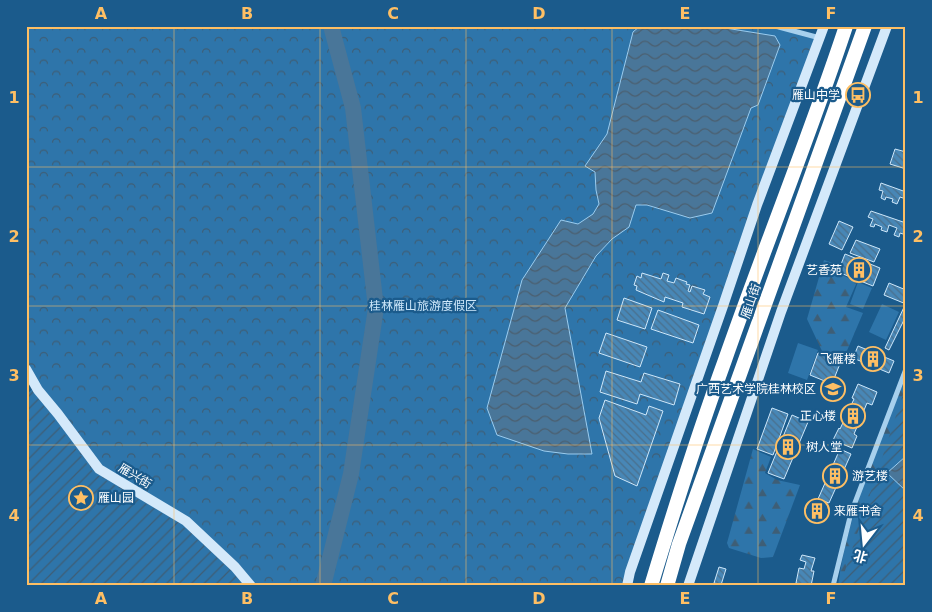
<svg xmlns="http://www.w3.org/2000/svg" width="932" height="612" viewBox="0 0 932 612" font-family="'DejaVu Sans','Noto Sans SC',sans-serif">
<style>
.forest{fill:url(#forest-firs)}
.park{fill:url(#park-crowns)}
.garden{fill:url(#garden-furrows)}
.pitch{fill:#2e75aa}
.water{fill:url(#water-waves);stroke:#9accef}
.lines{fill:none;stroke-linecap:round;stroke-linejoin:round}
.river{stroke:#497699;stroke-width:16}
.building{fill:url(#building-back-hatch);stroke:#cde7fa}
.street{stroke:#a7d0ed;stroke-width:5}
.secondary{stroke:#d4e9fa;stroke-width:10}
.highway{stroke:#fff;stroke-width:14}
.grid{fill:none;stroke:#febf64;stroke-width:1;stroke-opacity:0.55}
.labels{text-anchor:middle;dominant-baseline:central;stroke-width:4.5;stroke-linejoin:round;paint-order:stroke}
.poi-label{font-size:12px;fill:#fff;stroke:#1b5b8c;text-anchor:end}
.street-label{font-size:12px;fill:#fff;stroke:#1b5b8c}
.park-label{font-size:12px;fill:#cde7fa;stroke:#1b5b8c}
.neatline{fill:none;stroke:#febf64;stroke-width:2}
.grid-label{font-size:16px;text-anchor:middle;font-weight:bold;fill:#febf64}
</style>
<defs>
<pattern id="forest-firs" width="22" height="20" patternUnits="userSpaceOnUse" patternTransform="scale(1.25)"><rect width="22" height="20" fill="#2e75aa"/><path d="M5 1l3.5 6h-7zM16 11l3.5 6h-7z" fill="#3e5e76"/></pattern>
<pattern id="park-crowns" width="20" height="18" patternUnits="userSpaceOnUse" patternTransform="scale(1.25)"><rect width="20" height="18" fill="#2e75aa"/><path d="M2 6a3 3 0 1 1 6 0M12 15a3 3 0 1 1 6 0" fill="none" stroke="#3e5e76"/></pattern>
<pattern id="garden-furrows" width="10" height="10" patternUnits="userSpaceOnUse" patternTransform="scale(1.25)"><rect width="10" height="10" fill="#2e75aa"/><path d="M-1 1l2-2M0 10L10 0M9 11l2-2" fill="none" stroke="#3e5e76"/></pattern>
<pattern id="water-waves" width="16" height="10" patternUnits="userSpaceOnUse" patternTransform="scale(1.25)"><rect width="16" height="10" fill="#497699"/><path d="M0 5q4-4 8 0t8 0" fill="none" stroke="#4b5f6f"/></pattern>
<pattern id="building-back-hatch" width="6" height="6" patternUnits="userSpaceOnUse" patternTransform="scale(1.25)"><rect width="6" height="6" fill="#4887b6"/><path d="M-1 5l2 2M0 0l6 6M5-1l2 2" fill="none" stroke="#4a6f8c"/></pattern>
</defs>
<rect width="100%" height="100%" fill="#1b5b8c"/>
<path class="forest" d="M824 260 836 264 833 271 857 282 846 307 863 313 843 360 822 351 807 319Z
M906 377V586H838C847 516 879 442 906 377Z
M753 449 771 457 765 473 777 480 800 485 773 557 761 558 729 548 727 543Z"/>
<path class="park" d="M26 26H775L820 38 627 586H26V395L36 386 26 369Z"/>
<path class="garden" d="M906 385V586H840Z
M32 390 94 473 179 523 231 570 244 586H26V395Z"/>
<path class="pitch" d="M858 282 872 288 863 309 850 304Z
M882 304 899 312 886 340 869 332Z
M798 343 818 350 807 380 788 373Z"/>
<path class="water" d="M640 26H713L775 36 780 45 758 105 751 108 712 213 690 218 647 205H636L629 227 612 239 596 256 565 308 592 454H568L544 451 497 435 487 408 522 280 561 220 578 224 593 214 599 204 596 190 595 172 585 166 607 134 633 32Z
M906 456V491L887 473Z"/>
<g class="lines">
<path class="river" d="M323 586 351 474 376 308 353 108 331 26"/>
</g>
<path class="building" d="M895 149 906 152V169L890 164Z
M881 183 906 192V199L900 197 897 204 892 202 893 199 886 197 885 200 881 198 883 191 879 190Z
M871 211 906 223V235L900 233 899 237 894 235 897 228 889 225 887 232 881 230 882 227 875 224 874 227 870 226 873 219 868 217Z
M839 221 853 227 842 250 829 244Z
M856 240 880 249 874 262 850 253Z
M845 254 880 268 873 286 838 272Z
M642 273 661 279 663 273 669 275 667 281 674 283 676 278 687 282 686 284 690 285 688 291 690 292 692 286 705 290 703 294 710 297 704 314 682 307 683 303 665 297 664 302 636 290 637 286 634 285 637 276 641 278Z
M889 283 906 290V304L884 295Z
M624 298 652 308 645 329 617 320Z
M905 305 906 316 889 350 885 348Z
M658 310 699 325 693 343 651 329Z
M606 333 647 347 640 367 599 353Z
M858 346 894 361 889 373 853 358Z
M818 353 841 361 832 384 810 375Z
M606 371 641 382 644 373 680 384 674 405 640 394 637 404 600 392Z
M858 384 877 392 872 405 867 403 854 434 857 436 852 448 833 440 839 428 840 429 854 399 852 398Z
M605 400 646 415 649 406 663 411 637 486 615 476 599 418Z
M772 408 788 414 773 455 757 449Z
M792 415 808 422 784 479 768 473Z
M840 449 851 454 829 503 818 499Z
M816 500 826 504 819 523 809 519Z
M802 555 815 558 811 571H814L811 586H803L796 583 799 568 804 569 806 562 800 560Z
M719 567 726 569 721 585 714 583Z"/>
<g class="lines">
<path class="street" d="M775 26 820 38
M833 586 851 513 906 369"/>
<path class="secondary" d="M26 369 38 390 58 414 99 469 186 521 235 567 251 586
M627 586 630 572 723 306 757 205 824 26
M688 586 781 312 887 26"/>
<path class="highway" d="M651 586C674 510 698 434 725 360 764 248 809 138 846 26
M667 586 679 544 865 26"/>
</g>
<path class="grid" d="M174 26V586M320 26V586M466 26V586M612 26V586M758 26V586M26 167H906M26 306H906M26 445H906"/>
<defs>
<symbol id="bus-ring" viewBox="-11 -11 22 22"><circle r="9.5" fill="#1b5b8c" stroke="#febf64" stroke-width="1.5"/><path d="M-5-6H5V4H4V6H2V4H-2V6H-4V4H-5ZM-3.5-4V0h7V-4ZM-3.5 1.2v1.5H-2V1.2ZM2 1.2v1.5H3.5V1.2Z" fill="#febf64"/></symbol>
<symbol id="building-ring" viewBox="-11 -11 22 22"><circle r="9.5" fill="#1b5b8c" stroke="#febf64" stroke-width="1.5"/><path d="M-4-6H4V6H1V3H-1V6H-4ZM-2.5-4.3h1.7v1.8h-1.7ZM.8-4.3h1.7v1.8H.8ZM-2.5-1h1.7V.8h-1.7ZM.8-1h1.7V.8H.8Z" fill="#febf64"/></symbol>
<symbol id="university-ring" viewBox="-11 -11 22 22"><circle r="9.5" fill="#1b5b8c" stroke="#febf64" stroke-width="1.5"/><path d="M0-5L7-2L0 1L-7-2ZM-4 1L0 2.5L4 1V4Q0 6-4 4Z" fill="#febf64"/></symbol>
<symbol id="sight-ring" viewBox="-11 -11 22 22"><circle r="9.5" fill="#1b5b8c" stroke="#febf64" stroke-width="1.5"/><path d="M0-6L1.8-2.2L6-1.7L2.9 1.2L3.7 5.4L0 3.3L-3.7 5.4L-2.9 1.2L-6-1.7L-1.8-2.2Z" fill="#febf64"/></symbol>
</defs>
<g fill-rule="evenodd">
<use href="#bus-ring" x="844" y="81" width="28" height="28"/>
<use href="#building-ring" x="845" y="256" width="28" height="28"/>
<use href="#building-ring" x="859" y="345" width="28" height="28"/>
<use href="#university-ring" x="819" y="375" width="28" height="28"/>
<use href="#building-ring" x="839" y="402" width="28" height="28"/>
<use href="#building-ring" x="774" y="433" width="28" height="28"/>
<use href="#building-ring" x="821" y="462" width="28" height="28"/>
<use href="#sight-ring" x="67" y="484" width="28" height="28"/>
<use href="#building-ring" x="803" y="497" width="28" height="28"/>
</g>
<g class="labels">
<g class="poi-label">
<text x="840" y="95">雁山中学</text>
<text x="842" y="270">艺香苑</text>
<text x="856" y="359">飞雁楼</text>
<text x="816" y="389">广西艺术学院桂林校区</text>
<text x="836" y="416">正心楼</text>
<text x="806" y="447" text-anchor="start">树人堂</text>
<text x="852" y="476" text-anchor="start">游艺楼</text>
<text x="98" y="498" text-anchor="start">雁山园</text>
<text x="834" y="511" text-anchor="start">来雁书舍</text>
</g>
<g class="street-label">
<text transform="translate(751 301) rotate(-71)">雁山街</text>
<text transform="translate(135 476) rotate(31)">雁兴街</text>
</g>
<g class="park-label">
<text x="423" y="306">桂林雁山旅游度假区</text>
</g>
</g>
<rect width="932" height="612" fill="none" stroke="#1b5b8c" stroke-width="55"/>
<g transform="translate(864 544) rotate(196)" stroke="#1b5b8c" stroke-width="4" paint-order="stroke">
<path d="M0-4L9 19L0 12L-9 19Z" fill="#ffffff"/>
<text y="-8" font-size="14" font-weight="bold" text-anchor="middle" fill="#ffffff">北</text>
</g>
<rect x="28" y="28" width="876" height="556" class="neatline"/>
<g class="grid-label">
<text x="101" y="19">A</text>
<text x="247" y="19">B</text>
<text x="393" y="19">C</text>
<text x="539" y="19">D</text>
<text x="685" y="19">E</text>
<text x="831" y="19">F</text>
<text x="14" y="103">1</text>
<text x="918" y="103">1</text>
<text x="14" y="242">2</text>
<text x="918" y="242">2</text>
<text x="14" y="381">3</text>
<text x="918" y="381">3</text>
<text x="14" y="521">4</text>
<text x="918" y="521">4</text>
<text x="101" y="604">A</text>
<text x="247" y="604">B</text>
<text x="393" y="604">C</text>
<text x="539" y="604">D</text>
<text x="685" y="604">E</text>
<text x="831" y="604">F</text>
</g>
</svg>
